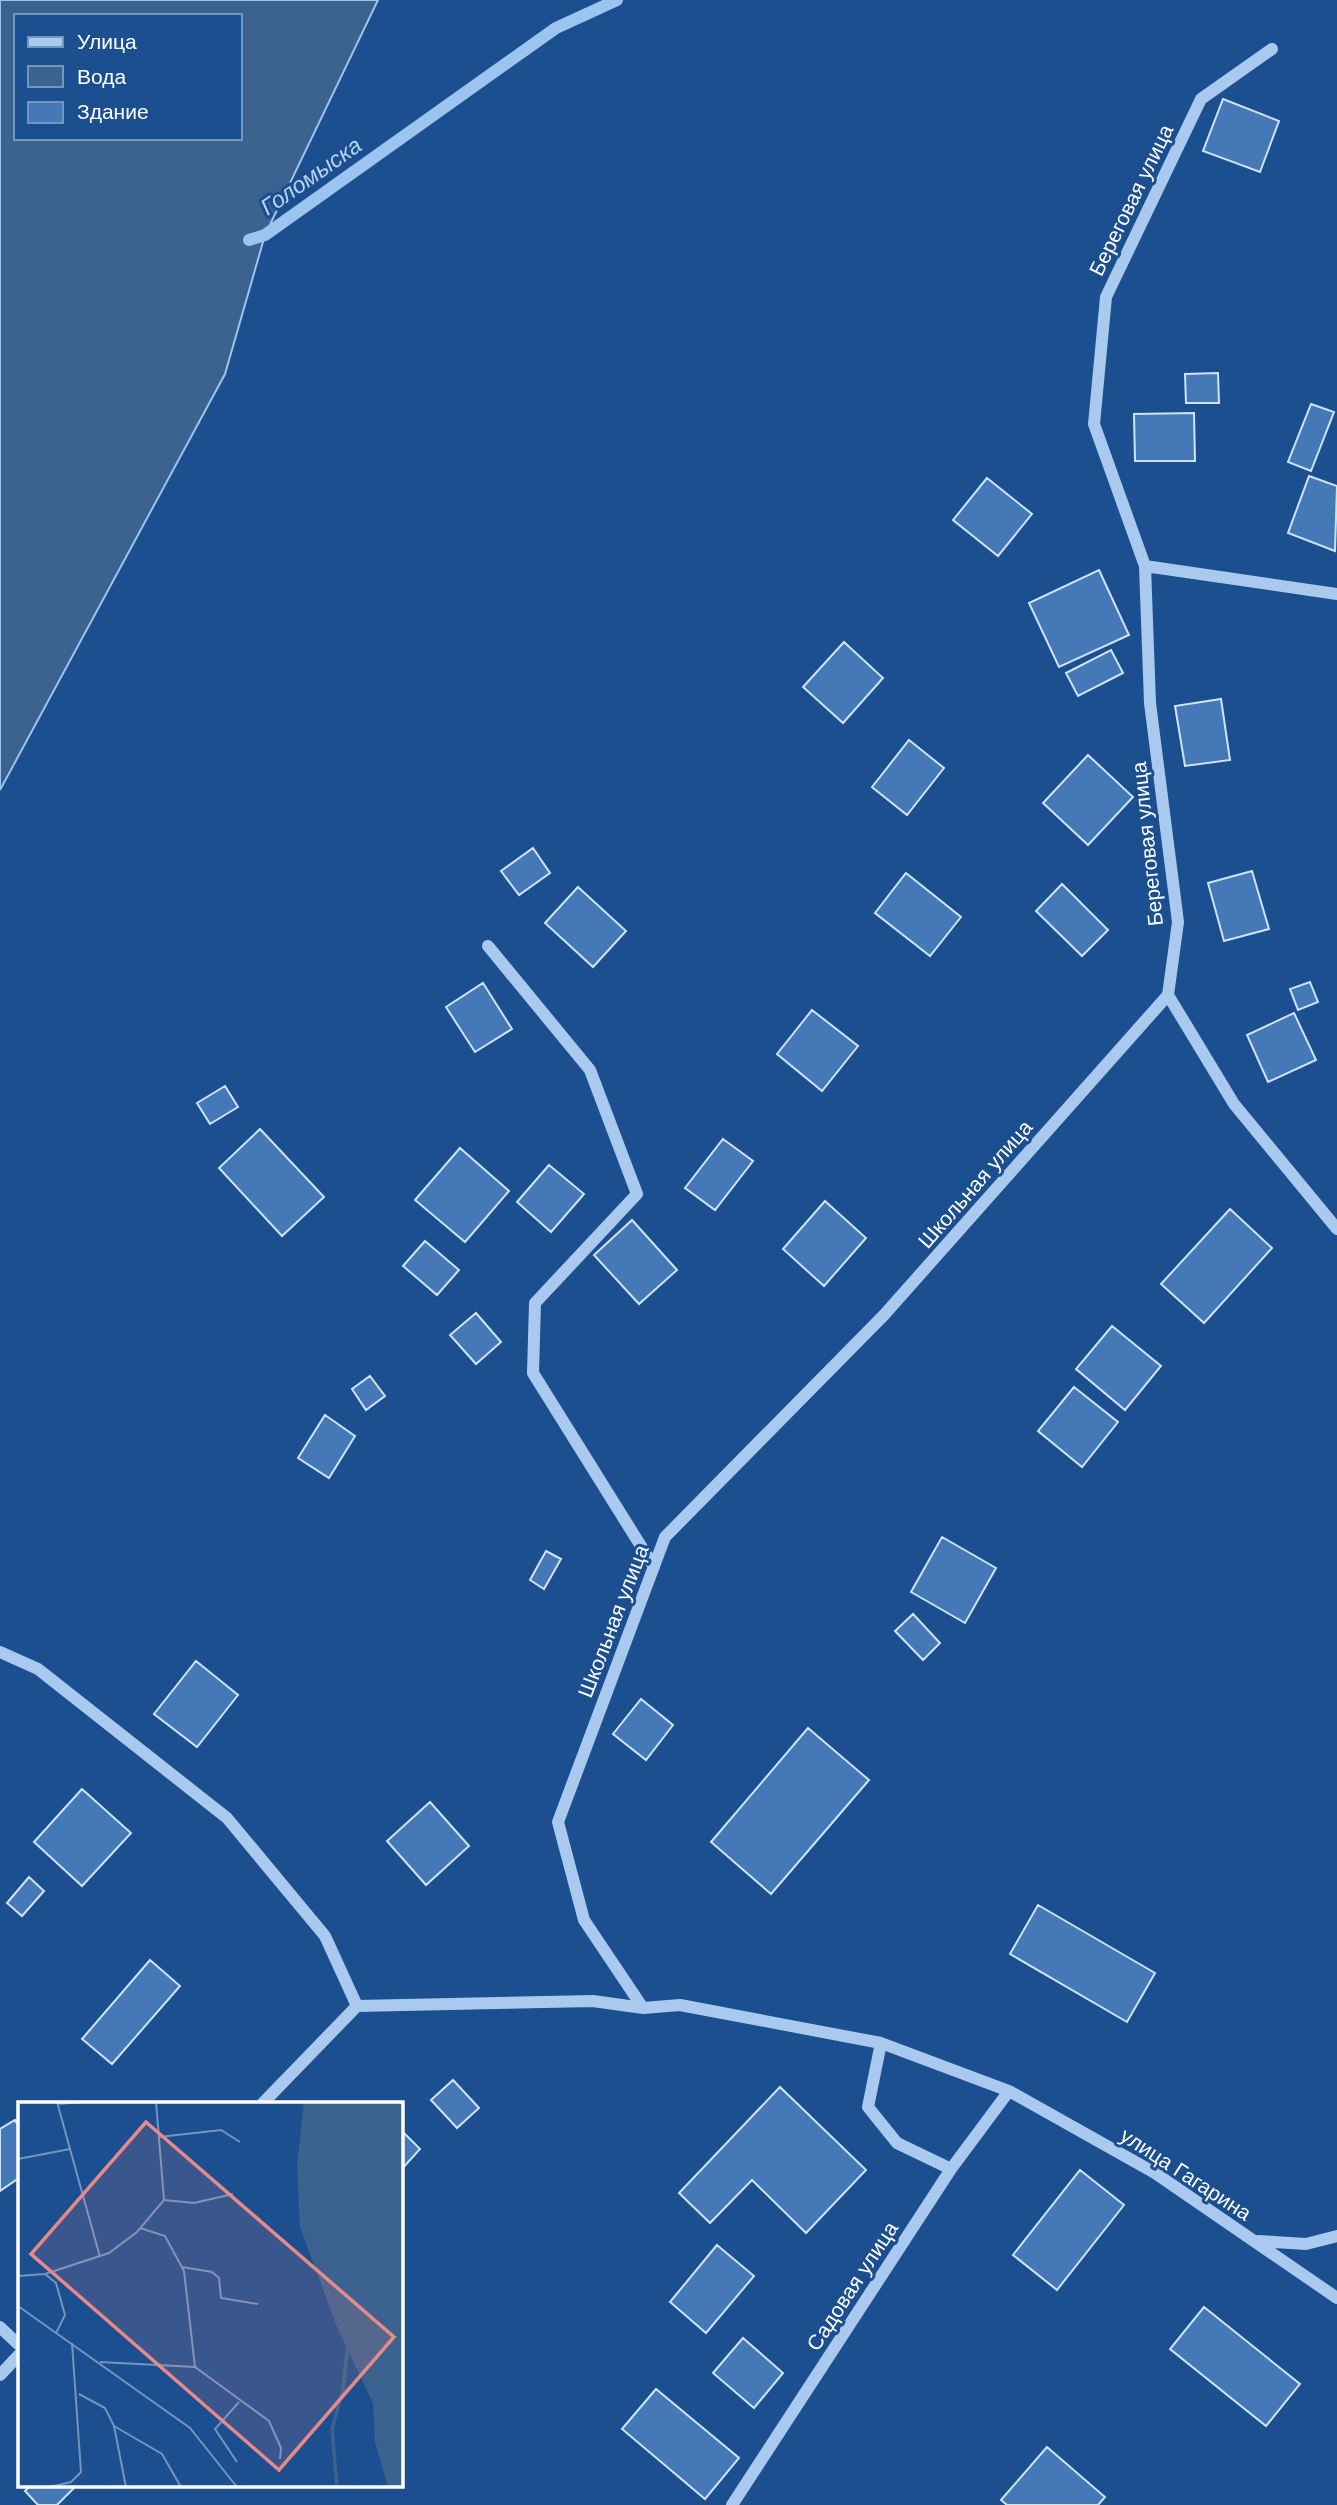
<svg xmlns="http://www.w3.org/2000/svg" width="1337" height="2505" viewBox="0 0 1337 2505" font-family="Arial,sans-serif">
<style>
.water{fill:#3c6290;stroke:#9cc4f0;stroke-width:2;fill-rule:evenodd}
.lines{fill:none;stroke-linecap:round;stroke-linejoin:round}
.stream{stroke:#9cc4f0;stroke-width:12}
.building{fill:#4478b7;stroke:#cfe3fa;stroke-width:2}
.minor{stroke:#a9c9ee;stroke-width:12}
.labels{text-anchor:middle;dominant-baseline:central;stroke-width:6;stroke-linejoin:round;paint-order:stroke}
.street-label{font-size:21px;fill:#fff;stroke:#1b4f8f}
.water-label{font-size:23px;font-style:italic;fill:#b5d3f5;stroke:#1b4f8f}
.inset-river{fill:none;stroke:#3c6290;stroke-width:3.5}
.inset-road{fill:none;stroke:#7695bc;stroke-width:2}
.view{fill:#e88989;fill-opacity:0.15;stroke:#e88989;stroke-width:3.5}
.inset-edge{fill:none;stroke:#fff;stroke-width:3.5}
</style>
<rect width="100%" height="100%" fill="#1b4f8f"/>
<path class="water" d="M0 0H378L265 235 225 374 0 790ZM16 16H240V138H16Z"/>
<g class="lines">
<path class="stream" d="M249 240 265 235 556 28 617 0"/>
</g>
<path class="building" d="M1223 99 1279 121 1260 172 1203 151Z
M1218 373 1219 403H1186L1185 374Z
M1311 404 1334 412 1311 471 1288 462Z
M1194 413 1195 461H1135L1134 414Z
M1309 476 1337 486 1335 551 1288 533Z
M987 478 1032 514 998 556 953 520Z
M1099 570 1129 635 1059 667 1029 603Z
M844 642 883 678 843 723 803 687Z
M1111 650 1123 673 1078 696 1066 673Z
M1221 699 1230 760 1185 766 1175 706Z
M909 740 944 768 907 815 872 787Z
M1088 755 1133 797 1088 845 1043 803Z
M533 848 550 873 519 895 501 871Z
M1252 871 1269 929 1224 941 1208 883Z
M906 873 961 917 930 956 875 913Z
M1062 884 1108 930 1082 956 1036 911Z
M578 887 626 931 593 967 545 923Z
M1310 982 1318 1002 1298 1010 1290 989Z
M483 983 512 1029 475 1052 446 1007Z
M812 1010 858 1046 822 1091 777 1054Z
M1294 1013 1316 1060 1268 1082 1247 1035Z
M225 1086 238 1107 210 1124 197 1103Z
M260 1129 324 1197 282 1236 219 1168Z
M723 1139 753 1161 715 1210 685 1188Z
M460 1148 509 1191 465 1242 415 1200Z
M549 1165 584 1194 551 1232 517 1202Z
M825 1201 866 1238 824 1286 783 1249Z
M1230 1209 1272 1248 1204 1323 1161 1284Z
M632 1220 677 1270 639 1304 594 1255Z
M425 1241 459 1270 437 1295 403 1266Z
M476 1313 501 1342 476 1364 450 1335Z
M1112 1326 1161 1366 1125 1410 1076 1369Z
M370 1376 385 1396 366 1410 352 1389Z
M1074 1387 1118 1422 1082 1467 1038 1431Z
M325 1415 355 1436 329 1478 298 1458Z
M942 1537 996 1568 965 1623 911 1592Z
M546 1551 561 1559 544 1589 530 1580Z
M913 1614 940 1643 923 1660 895 1631Z
M196 1661 238 1695 197 1747 154 1714Z
M641 1699 673 1725 646 1760 613 1734Z
M808 1728 869 1780 771 1894 711 1842Z
M82 1789 131 1833 82 1886 34 1842Z
M430 1802 469 1846 426 1885 387 1841Z
M29 1877 44 1891 22 1916 7 1903Z
M1038 1905 1155 1973 1127 2022 1010 1954Z
M150 1960 180 1986 112 2064 82 2039Z
M453 2080 479 2108 457 2128 431 2100Z
M780 2087 866 2170 806 2233 752 2180 710 2223 679 2193Z
M15 2120 19 2127V2178L0 2191V2129Z
M401 2130 420 2149 401 2170Z
M1080 2170 1124 2205 1057 2290 1013 2255Z
M717 2245 754 2276 706 2333 670 2302Z
M1204 2307 1300 2384 1266 2426 1170 2349Z
M743 2338 783 2373 754 2408 713 2373Z
M656 2389 739 2458 705 2499 622 2429Z
M1047 2447 1105 2497 1098 2505H1007L1001 2500Z
M30 2486H73L75 2487 57 2505H38L25 2491Z"/>
<g class="lines">
<path class="minor" d="M1272 49 1201 99 1106 297 1094 424 1145 566 1150 703 1178 922 1168 995 1234 1104 1337 1229
M1145 566 1337 594
M488 946 590 1070 637 1194 535 1303 533 1373 654 1567
M0 1652 38 1669 227 1818 325 1936 357 2006
M643 2008 584 1920 558 1822 665 1537 884 1315 1168 995
M881 2043 868 2107 897 2143 951 2169
M262 2104 357 2006 593 2001 643 2008 680 2005 881 2043 1009 2091 1155 2173 1337 2298
M1258 2241 1306 2244 1337 2236
M0 2327 19 2345
M0 2375 19 2355
M732 2505 951 2169 1009 2091"/>
</g>
<g class="labels">
<g class="street-label">
<text transform="translate(1131 200) rotate(-64)">Береговая улица</text>
<text transform="translate(1147 844) rotate(-96)">Береговая улица</text>
<text transform="translate(975 1184) rotate(-49)">Школьная улица</text>
<text transform="translate(613 1621) rotate(-69)">Школьная улица</text>
<text transform="translate(1186 2174) rotate(33)">улица Гагарина</text>
<text transform="translate(852 2286) rotate(-57)">Садовая улица</text>
</g>
<g class="water-label">
<text transform="translate(311 176) rotate(-35)">Голомыска</text>
</g>
</g>
<g transform="translate(18 2102)">
<rect width="385" height="385" fill="#1b4f8f"/>
<path d="M286 0H385V385H370L357 340 355 301 319 225 282 125 279 63Z" fill="#3c6290"/>
<path class="inset-river" d="M319 385 314 327 325 288 330 241"/>
<path class="inset-road" d="M39 0 82 155M39 2 65 0M141 35 203 28 222 40M0 57 52 47M146 98 176 101 215 92M122 126 147 134 166 169 177 265M164 165 194 170 201 176 203 196 240 202M27 172 38 181 47 213 38 231M0 174 27 172 91 151 119 130 146 98 138 0M0 204 172 326 219 385M82 260 177 265 251 319 263 346 262 357M61 292 87 306 96 324 108 385M96 324 144 352 163 385M219 360 197 327 221 300M32 385 53 380 63 370 54 241"/>
<path class="view" d="M128 20 376 235 261 368 13 152Z"/>
<rect width="385" height="385" class="inset-edge"/>
</g>
<rect x="14" y="14" width="228" height="126" fill="#1b4f8f" stroke="#7695bc" stroke-width="2"/>
<rect x="28" y="37" width="35" height="10" fill="#a9c9ee" stroke="#7695bc" stroke-width="2"/>
<text x="77" y="49" font-size="21" fill="#ffffff">Улица</text>
<rect x="28" y="66" width="35" height="21" fill="#3c6290" stroke="#7695bc" stroke-width="2"/>
<text x="77" y="84" font-size="21" fill="#ffffff">Вода</text>
<rect x="28" y="102" width="35" height="21" fill="#4478b7" stroke="#7695bc" stroke-width="2"/>
<text x="77" y="119" font-size="21" fill="#ffffff">Здание</text>
</svg>
